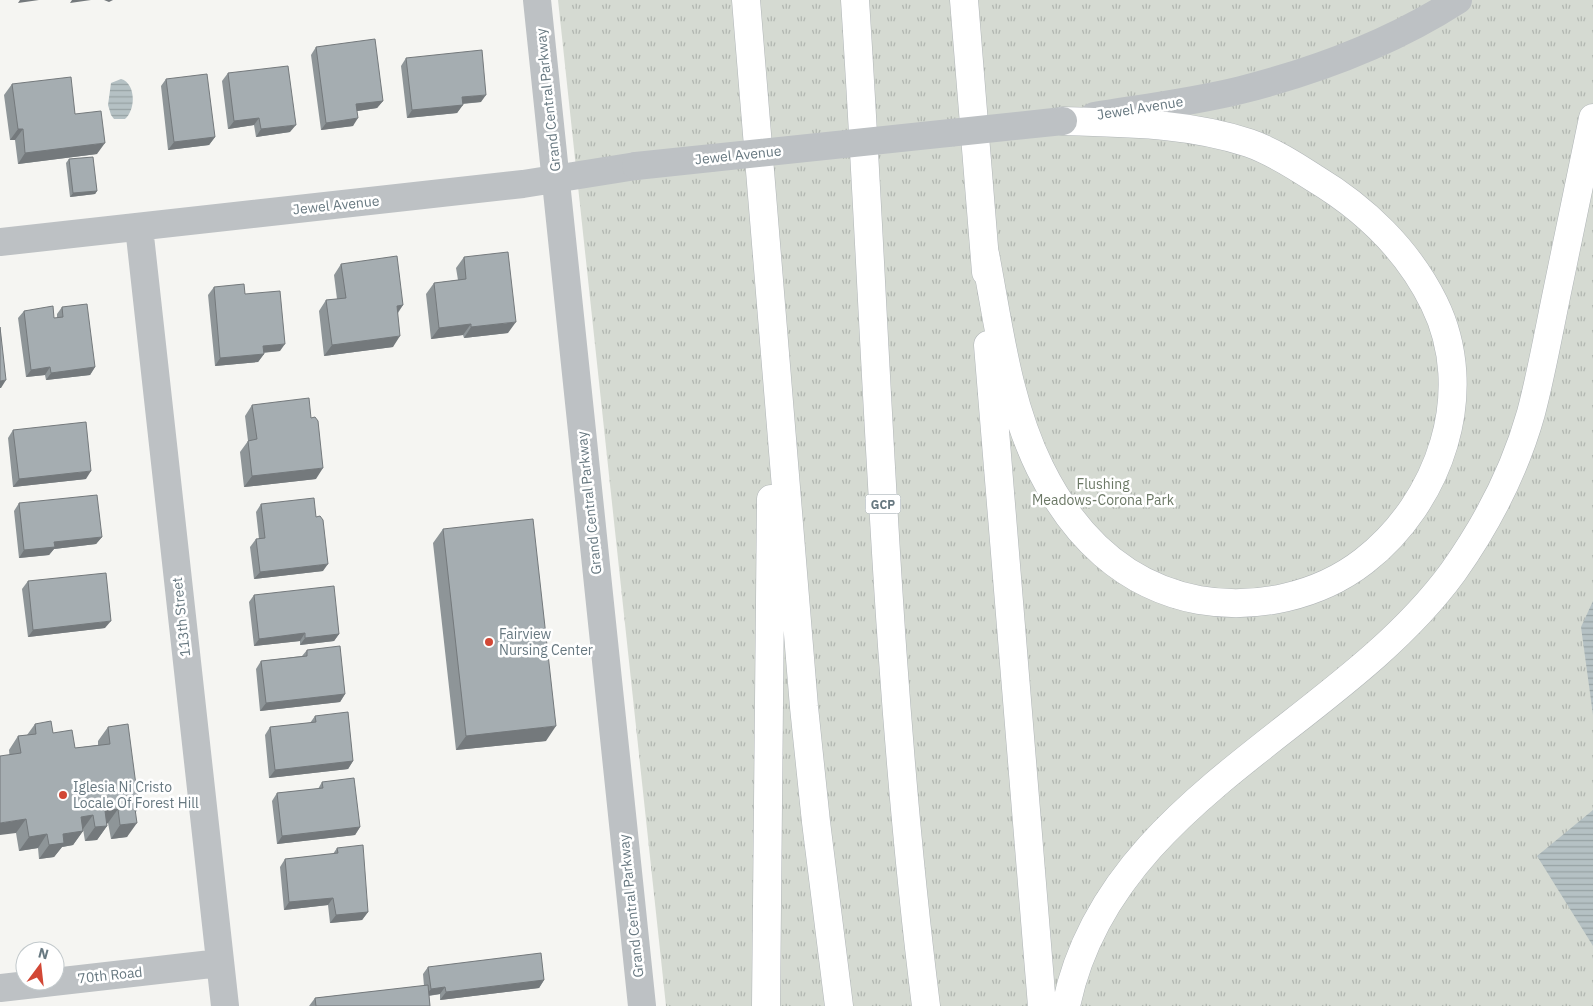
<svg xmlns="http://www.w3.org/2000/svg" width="1593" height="1006" viewBox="0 0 1593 1006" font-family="'IBM Plex Sans',sans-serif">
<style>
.park{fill:url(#park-tufts)}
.water{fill:url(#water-rules)}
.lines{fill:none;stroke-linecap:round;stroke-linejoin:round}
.highway-casing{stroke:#b0b5b7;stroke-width:29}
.minor{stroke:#bdc1c4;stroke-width:28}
.highway{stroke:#fff;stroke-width:28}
.minor-bridge{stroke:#bdc1c4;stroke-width:28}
.wall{fill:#8e9598}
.shaded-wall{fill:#74797c}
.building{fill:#a5adb1;stroke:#74797c}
.poi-dot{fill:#d24735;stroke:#fff;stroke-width:2}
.labels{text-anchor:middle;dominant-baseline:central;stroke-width:5;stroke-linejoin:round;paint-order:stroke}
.shield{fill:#fff;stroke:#95a0a6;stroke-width:1}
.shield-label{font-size:12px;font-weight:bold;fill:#677880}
.street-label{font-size:14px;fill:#677880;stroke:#fff}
.park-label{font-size:14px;fill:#6b7865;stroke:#fff}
.poi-label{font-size:14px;fill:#677880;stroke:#fff;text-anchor:start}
</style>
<defs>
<pattern id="park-tufts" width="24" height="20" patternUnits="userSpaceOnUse" patternTransform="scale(1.25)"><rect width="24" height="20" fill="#d5dad2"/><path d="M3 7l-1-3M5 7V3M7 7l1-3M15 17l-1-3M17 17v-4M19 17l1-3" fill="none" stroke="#b1b6b0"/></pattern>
<pattern id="water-rules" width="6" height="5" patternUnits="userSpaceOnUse" patternTransform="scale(1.25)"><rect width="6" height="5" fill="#b5c1c4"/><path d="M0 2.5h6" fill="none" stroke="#97a2a4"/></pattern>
</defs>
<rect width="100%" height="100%" fill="#f5f5f2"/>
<path class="park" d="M558 0H1593V1006H666Z"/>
<path class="water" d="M121 79C136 83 136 110 125 119H114L111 115 108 105 111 83Z
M1593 601V715L1581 627Z
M1593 810V946L1537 856Z"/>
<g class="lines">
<defs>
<path id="highway" d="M746 0 804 707 816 822 839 1006
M855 0C877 336 884 672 926 1006
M964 0 986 272
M985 254C999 326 1007 401 1040 468 1073 535 1124 586 1199 600 1256 610 1319 596 1364 561 1440 502 1478 392 1434 303 1408 250 1364 208 1314 178 1294 165 1272 151 1249 143 1188 123 1127 123 1063 121
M988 345 1042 1006
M766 1006 771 499
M1066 1006C1108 800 1339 728 1453 572 1487 524 1515 470 1531 413 1541 375 1548 336 1556 297 1568 237 1581 178 1593 118"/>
</defs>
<use href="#highway" class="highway-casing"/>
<path class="minor" d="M537 0 642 1006
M1094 116C1143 108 1193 102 1241 90 1316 71 1393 42 1458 0
M139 227 225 1006
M0 242 523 184 636 166
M0 988 220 963"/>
<use href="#highway" class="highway"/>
<path class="minor-bridge" d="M636 166 1063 121"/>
</g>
<path class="wall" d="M316 47 383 101 377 108 357 111 353 126 321 130 311 55Z
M406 58 481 102 463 104 457 113 407 118 401 66Z
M228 73 290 132 256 137 254 125 228 129 222 81Z
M166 79 215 137 209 145 168 150 161 86Z
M12 84 75 114 97 154 18 164 15 140H10L4 95Z
M69 159 97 191 95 194 70 197 66 163Z
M464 257 508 333 464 338 463 335 431 339 426 294 434 283 458 280 456 268Z
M341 264 403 305 398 313 393 347 324 356 319 311 326 300 337 299 334 275Z
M214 287 245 294 280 351 263 353 264 354 258 362 215 366 208 295Z
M62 307 95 367 90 375 46 380 45 375 26 377 18 318 24 311 54 318H57V314Z
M252 405 311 418 316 479 244 487 240 452 248 441 245 416Z
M13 430 86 479 13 487 8 438Z
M19 503 102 537 96 544 54 549 49 555 19 558 14 511Z
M261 504 323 571 254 579 250 547 256 539H259L256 512Z
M443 529 546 741 456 750 433 543Z
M28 581 105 628 28 637 22 589Z
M254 595 339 634 334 641 300 645V641L254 646 249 602Z
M307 650 345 694 340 702 260 711 256 669 261 661 302 656Z
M315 716 353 761 348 769 269 778 265 735 270 727 310 723Z
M35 724 53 733 75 748 98 745V741L108 727 139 808 135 813 127 837 111 839 108 823 107 824V826L97 840 85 841 83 829V831L73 845 62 847 54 857 39 859 38 848 19 851 16 833 9 750 18 736 27 735Z
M322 782 360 827 355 835 277 844 272 801 277 793 318 789Z
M337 848 368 912 362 920 330 923 328 905 284 910 280 867 285 859 333 854Z
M428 967 544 980 539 988 440 1000V994L429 996 430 1006H309L315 998 424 986 423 974Z"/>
<path class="shaded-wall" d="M20 0H39L18 3Z
M72 0H91L70 3Z
M104 0H113L109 2Z
M486 95 481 102 457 104 462 97Z
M383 101 377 108 351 112 356 104Z
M463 105 457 113 407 118 412 110Z
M259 118 254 125 228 129 234 121Z
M358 118 353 126 321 130 326 123Z
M296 125 290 132 256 137 261 129Z
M18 129H23L15 140H10Z
M215 137 209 145 168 150 174 142Z
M105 143 97 154 18 164 25 153Z
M97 191 95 194 70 197 73 193Z
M403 305 395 316 397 306Z
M516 322 508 333 464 338 471 327Z
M471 324 463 335 431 339 439 328Z
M400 336 393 347 324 356 332 345Z
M285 344 280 351 257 353 263 346Z
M264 354 258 362 215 366 220 358Z
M50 367 45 375 26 377 31 370Z
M95 367 90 375 46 380 51 373Z
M6 380 1 388H0V381Z
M323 468 316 479 244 487 252 476Z
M91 471 86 479 13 487 19 479Z
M102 537 96 544 54 549 49 555 19 558 24 550 54 542Z
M328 564 323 571 254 579 260 572Z
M111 621 105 628 28 637 33 630Z
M305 633 300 641 254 646 259 639Z
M339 634 334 641 300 645 305 638Z
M345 694 340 702 260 711 266 703Z
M556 726 546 741 456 750 466 736Z
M353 761 348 769 269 778 275 770Z
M118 809 108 823 95 825 105 811Z
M93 815 83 829 71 831 81 817Z
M26 819 16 833 0 835V823Z
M137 823 127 837 111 839 120 825Z
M107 826 97 840 85 841 95 827Z
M360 827 355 835 277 844 282 836Z
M83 831 73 845 62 847 54 857 39 859 49 845 63 834Z
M47 834 38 848 19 851 29 837Z
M333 898 328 905 284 910 289 902Z
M368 912 362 920 330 923 336 915Z
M544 980 539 988 440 1000 446 992Z
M445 987 440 994 425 996 431 989Z"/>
<path class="building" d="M375 39 383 101 356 104 358 118 326 123 316 47Z
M482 50 486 95 462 97 463 105 412 110 406 58Z
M288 66 296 125 261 129 259 118 234 121 228 73Z
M207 74 215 137 174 142 166 79Z
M71 77 75 114 101 111 105 143 25 153 23 129H18L12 84Z
M93 157 97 191 73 193 69 159Z
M508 252 516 322 471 327V324L439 328 434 283 466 279 464 257Z
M397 256 403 305 397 306 400 336 332 345 326 300 346 298 341 264Z
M244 284 245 294 280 291 285 344 263 346 264 354 220 358 214 287Z
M87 304 95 367 51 373 50 367 31 370 24 311 53 306 54 318 63 317 62 307Z
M0 327 6 380 0 381Z
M309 398 311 418 315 417 318 421 323 468 252 476 248 441 257 439 252 405Z
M86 422 91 471 19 479 13 430Z
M97 495 102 537 54 542 55 547 24 550 19 503Z
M314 498 316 517 320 516 323 520 328 564 260 572 256 539 265 538 261 504Z
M533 519 556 726 466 736 443 529Z
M106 573 111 621 33 630 28 581Z
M334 586 339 634 305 638V633L259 639 254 595Z
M340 646 345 694 266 703 261 661 307 656V650Z
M348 712 353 761 275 770 270 727 316 722 315 716Z
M51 721 53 733 72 730 75 748 110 744 108 727 128 724 139 808 135 809 137 823 120 825 118 809 105 811 107 826 95 827 93 815 81 817 83 831 63 834 64 843 49 845 47 834 29 837 26 819 0 823V756L21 753 18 736 36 734 35 724Z
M354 778 360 827 282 836 277 793 323 788 322 782Z
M363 845 368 912 336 915 333 898 289 902 285 859 338 853 337 848Z
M541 953 544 980 446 992 445 987 431 989 428 967Z
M428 985 430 1006H316L315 998Z"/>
<g class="poi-dot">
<circle cx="489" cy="642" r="5"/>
<circle cx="63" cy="795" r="5"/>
</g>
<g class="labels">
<rect class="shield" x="865.5" y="494.5" width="35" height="19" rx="4"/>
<g class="shield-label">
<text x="883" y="504">GCP</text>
</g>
<g class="street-label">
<text transform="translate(548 100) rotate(-96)">Grand Central Parkway</text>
<text transform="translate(1140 108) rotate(-9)">Jewel Avenue</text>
<text transform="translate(738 155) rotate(-6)">Jewel Avenue</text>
<text transform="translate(336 205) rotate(-6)">Jewel Avenue</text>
<text transform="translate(589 503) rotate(-96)">Grand Central Parkway</text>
<text transform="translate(181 617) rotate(-96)">113th Street</text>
<text transform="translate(631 906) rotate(-96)">Grand Central Parkway</text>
<text transform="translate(110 975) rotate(-6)">70th Road</text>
</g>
<g class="park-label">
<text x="1103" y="484">Flushing<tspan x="1103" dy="16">Meadows-Corona Park</tspan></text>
</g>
<g class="poi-label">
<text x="499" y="634">Fairview<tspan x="499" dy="16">Nursing Center</tspan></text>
<text x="73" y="787">Iglesia Ni Cristo<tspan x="73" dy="16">Locale Of Forest Hill</tspan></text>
</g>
</g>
<g transform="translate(40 966) rotate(15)"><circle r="24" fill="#ffffff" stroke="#c2c9cc"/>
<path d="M0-4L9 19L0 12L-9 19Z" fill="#d24735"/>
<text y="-8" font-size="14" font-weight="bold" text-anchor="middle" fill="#677880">N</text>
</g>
</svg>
